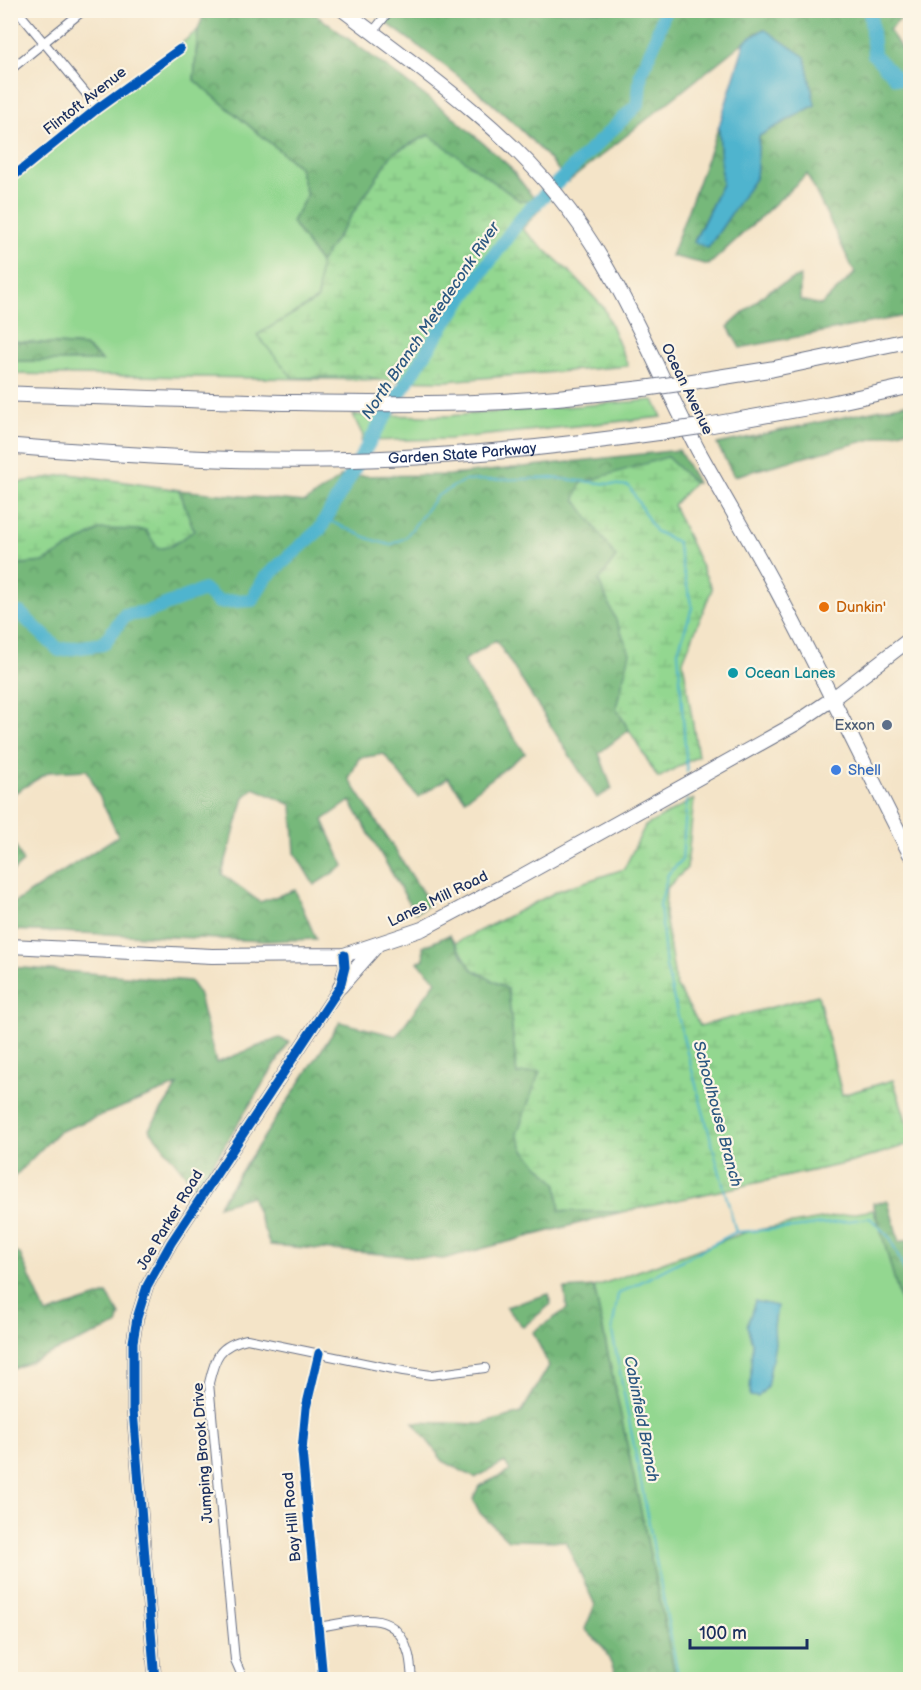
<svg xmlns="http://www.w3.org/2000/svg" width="921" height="1690" viewBox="0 0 921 1690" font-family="'Balsamiq Sans',sans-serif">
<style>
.grass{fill:#93d790;stroke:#578377;stroke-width:1.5}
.forest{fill:url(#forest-crowns);stroke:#48746c;stroke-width:1.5}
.wetland{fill:url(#wetland-marsh);stroke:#578377;stroke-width:1.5}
.water{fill:#4fb4ce;stroke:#357296;stroke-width:1.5}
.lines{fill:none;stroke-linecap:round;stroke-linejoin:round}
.stream{stroke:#4fb4ce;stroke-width:2}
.river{stroke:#4fb4ce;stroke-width:14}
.street-casing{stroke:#676e83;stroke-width:10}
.secondary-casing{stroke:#676e83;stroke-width:14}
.primary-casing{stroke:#676e83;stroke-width:16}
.highway-casing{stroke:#676e83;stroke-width:17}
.street{stroke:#fff;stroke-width:8}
.secondary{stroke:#fff;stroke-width:12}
.primary{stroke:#fff;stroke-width:14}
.highway{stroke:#fff;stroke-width:15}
.highway-bridge-casing{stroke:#676e83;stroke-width:17;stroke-linecap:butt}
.highway-bridge{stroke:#fff;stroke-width:15}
.cycleway-casing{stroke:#fcf5e5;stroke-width:13}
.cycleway{stroke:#0057b8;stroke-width:9}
.food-dot{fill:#e8710a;stroke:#fcf5e5;stroke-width:2}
.culture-dot{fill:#0f9aa8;stroke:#fcf5e5;stroke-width:2}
.service-dot{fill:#5c6f8a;stroke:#fcf5e5;stroke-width:2}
.shop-dot{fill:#3f7fe0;stroke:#fcf5e5;stroke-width:2}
.labels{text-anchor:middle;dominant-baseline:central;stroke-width:4.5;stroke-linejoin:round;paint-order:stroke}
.street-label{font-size:15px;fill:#1b2f5e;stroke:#fcf5e5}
.food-label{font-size:15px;fill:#c56008;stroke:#fcf5e5;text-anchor:start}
.culture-label{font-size:15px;fill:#0d838f;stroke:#fcf5e5;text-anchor:start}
.service-label{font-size:15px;fill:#4e5e75;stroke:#fcf5e5;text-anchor:end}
.shop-label{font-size:15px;fill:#366cbe;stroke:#fcf5e5;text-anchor:start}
.water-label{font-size:16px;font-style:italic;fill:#2b5780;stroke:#fcf5e5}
</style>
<defs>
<pattern id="forest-crowns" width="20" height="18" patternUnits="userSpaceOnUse" patternTransform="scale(1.5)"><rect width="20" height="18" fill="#76b87a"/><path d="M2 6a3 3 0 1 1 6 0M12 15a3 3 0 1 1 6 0" fill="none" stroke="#609667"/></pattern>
<pattern id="wetland-marsh" width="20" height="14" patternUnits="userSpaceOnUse" patternTransform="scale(1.5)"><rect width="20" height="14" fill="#93d790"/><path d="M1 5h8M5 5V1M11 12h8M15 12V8" fill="none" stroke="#7eb97f"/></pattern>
</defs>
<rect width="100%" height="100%" fill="#fcf5e5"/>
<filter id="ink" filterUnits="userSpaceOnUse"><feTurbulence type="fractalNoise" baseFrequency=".0167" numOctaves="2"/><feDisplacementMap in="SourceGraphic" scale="12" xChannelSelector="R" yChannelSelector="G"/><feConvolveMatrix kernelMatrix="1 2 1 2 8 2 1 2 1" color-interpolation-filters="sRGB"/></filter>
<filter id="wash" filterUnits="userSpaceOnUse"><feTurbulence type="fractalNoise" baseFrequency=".008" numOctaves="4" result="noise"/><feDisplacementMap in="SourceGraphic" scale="24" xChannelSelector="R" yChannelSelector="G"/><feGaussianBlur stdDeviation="1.35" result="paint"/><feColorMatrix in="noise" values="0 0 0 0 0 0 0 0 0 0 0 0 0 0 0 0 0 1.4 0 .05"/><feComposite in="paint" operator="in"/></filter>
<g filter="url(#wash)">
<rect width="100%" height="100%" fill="#f4e4c8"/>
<path class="grass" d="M198 30 194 80 299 167 307 195 292 222 320 263 318 299 258 335 379 380 11 374V361L102 360 85 346 11 341V182Z
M654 400 662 417 449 439 361 441 363 436 353 415 447 416Z
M873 1210 910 1306V1679H676L594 1287 746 1232Z"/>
<path class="forest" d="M205 11H311L452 116 508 165 536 201H520L428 135 393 153 320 263 292 222 307 195 299 167 194 80 198 30Z
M370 11H909L889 30 910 62V315L740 348 728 327 768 291 800 276V300L821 305 855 273 807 174 709 265 671 256 719 126 722 184 694 241 756 177 759 136 815 105 764 29 745 41 568 182C515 113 440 62 370 11Z
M11 341 85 346 102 361H11Z
M910 403V429L734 476 717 444Z
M679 450 697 483H694L667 457 616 557 599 581 631 653 616 708 629 730 599 753 612 789 597 798 496 640 463 661 525 753 465 799 448 778 418 797 384 754 359 758 349 779 430 904 415 913 350 801 323 820 344 866 314 885 295 853 292 805 254 788 244 797 222 874 260 902 295 890 316 939 266 941 11 930V905L118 836 87 770 49 772 11 795V565L43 562 101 529 193 530 179 490 305 502 339 479 341 476 451 475Z
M11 836 23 862 11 873H10Z
M449 935 472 969 508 989 517 1074 540 1070 524 1150 557 1184 560 1211 622 1212 443 1259 270 1245 251 1196 218 1206 340 1022 396 1036 436 981 418 962 424 959 423 947Z
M11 967 190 981 198 992 216 1063 279 1038 289 1042 197 1189 149 1129 178 1085 58 1132 11 1180Z
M888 1201 899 1242 910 1239V1335L873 1203Z
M11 1251 20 1254 46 1314 107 1294 120 1315 117 1325 11 1370Z
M594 1287 676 1679H618L604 1648 585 1629 595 1605 565 1541 508 1540 480 1513 473 1499 479 1486 510 1471 505 1462 475 1478 443 1461 413 1422 481 1424 521 1413 549 1366 533 1332 567 1309 564 1289Z
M549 1294 551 1304 523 1327 506 1307Z"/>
<path class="wetland" d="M429 135 520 201H536L541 208 522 229 571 273 604 308 628 366 446 381 379 380 366 376 293 378 257 335 318 299 320 263 393 153Z
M667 457 694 483 673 505 712 589 683 661 698 756 658 778 616 708 630 653 599 581 616 557 575 499 581 483Z
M70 474 179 490 194 531 171 546 158 549 146 530 101 529 43 562 11 565V484Z
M694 799 687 868 666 889 665 916 676 985 700 1026 818 995 842 1095 893 1080 910 1132V1144L853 1162 622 1212 560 1211 557 1184 524 1150 517 1134 540 1071 517 1074 508 989 472 969 455 943 560 890 624 869 645 826Z"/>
<path class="water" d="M764 29 805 57 815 105 759 136 756 177 708 248 694 242 722 184 719 126 745 41Z
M755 1301 777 1306 774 1327 775 1344 767 1387 758 1397 750 1396 752 1343 747 1326Z"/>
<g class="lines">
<path class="stream" d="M325 519 370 539 390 545 405 538 437 496 463 481 552 478 629 486 655 531 677 542 692 608 678 651 687 772
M687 798 682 860 668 874 660 905 666 967 683 1037 736 1232 793 1228 870 1218 890 1238 910 1283
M679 1680 612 1331 618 1294 736 1232"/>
<path class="river" d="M870 10 874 55 896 78 910 81
M10 615 20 613 59 650 103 644 125 615 147 612 204 590 219 602 252 600 265 578 320 529 377 429 442 327 521 218 638 104 641 73 655 41 665 10"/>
</g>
</g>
<g filter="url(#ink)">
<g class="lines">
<defs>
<path id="street" d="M17 10 98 108
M372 33 390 10
M10 70 84 10
M10 179 98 108 180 49
M319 1353 306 1408 302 1451 323 1680
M318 1627C354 1622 394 1605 408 1652 411 1660 411 1671 412 1680
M246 1680 242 1676 235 1660 209 1383C215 1357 219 1345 247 1339L403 1371 431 1375 485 1368"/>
<path id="secondary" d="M155 1680 133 1410V1342L137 1318 147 1286 171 1243 340 987 345 967 344 955"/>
<path id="primary" d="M343 10C419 68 498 122 558 196 620 272 653 364 698 450 727 503 759 555 786 608 829 690 868 772 910 854
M10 946 212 956 344 955 422 929 522 876 795 724 832 699 910 639
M340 987 377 945"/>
<g id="highway">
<path d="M683 383 772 369 910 340"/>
<path d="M10 394C160 398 311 406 461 403 523 402 585 395 647 388"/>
<path d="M704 426 828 404 910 386"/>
<path id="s1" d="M10 446C114 454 219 462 323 460 437 459 550 448 662 432"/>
</g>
</defs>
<use href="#street" class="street-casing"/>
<use href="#secondary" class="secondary-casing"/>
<use href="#primary" class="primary-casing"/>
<use href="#highway" class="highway-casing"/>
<use href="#street" class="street"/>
<use href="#secondary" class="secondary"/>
<use href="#primary" class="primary"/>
<use href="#highway" class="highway"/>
<defs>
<path id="highway-bridge" d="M647 388 683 383
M662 432 704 426"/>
</defs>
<use href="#highway-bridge" class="highway-bridge-casing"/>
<use href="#highway-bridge" class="highway-bridge"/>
<defs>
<path id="cycleway" d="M10 179 98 108 180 49
M319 1353 306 1408 302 1451 323 1680
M155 1680 133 1410V1342L137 1318 147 1286 171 1243 340 987 345 967 344 955"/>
</defs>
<use href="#cycleway" class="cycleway-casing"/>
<use href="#cycleway" class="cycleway"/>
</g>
</g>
<circle class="food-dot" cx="824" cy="607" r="6"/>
<circle class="culture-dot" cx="733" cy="673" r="6"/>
<circle class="service-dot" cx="887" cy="725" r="6"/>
<circle class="shop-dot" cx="836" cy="770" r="6"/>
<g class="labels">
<g class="street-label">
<text transform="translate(85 101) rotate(-38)">Flintoft Avenue</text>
<text transform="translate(687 389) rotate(64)">Ocean Avenue</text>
<text stroke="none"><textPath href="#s1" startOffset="453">Garden State Parkway</textPath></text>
<text transform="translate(438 899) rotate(-26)">Lanes Mill Road</text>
<text transform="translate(170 1220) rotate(-59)">Joe Parker Road</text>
<text transform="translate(203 1453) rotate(-94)">Jumping Brook Drive</text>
<text transform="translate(292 1517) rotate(-95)">Bay Hill Road</text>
</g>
<g class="food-label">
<text x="836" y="607">Dunkin'</text>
</g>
<g class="culture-label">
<text x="745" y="673">Ocean Lanes</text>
</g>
<g class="service-label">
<text x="875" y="725">Exxon</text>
</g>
<g class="shop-label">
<text x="848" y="770">Shell</text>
</g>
<g class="water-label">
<text transform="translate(431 321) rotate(-56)">North Branch Metedeconk River</text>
<text transform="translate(717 1114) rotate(75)">Schoolhouse Branch</text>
<text transform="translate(641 1419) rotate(79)">Cabinfield Branch</text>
</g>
</g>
<rect width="921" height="1690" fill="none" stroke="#fcf5e5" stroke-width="36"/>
<path d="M690 1639v9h117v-9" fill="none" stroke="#1b2f5e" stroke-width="3"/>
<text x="699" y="1639" font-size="18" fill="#1b2f5e" stroke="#fcf5e5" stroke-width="4.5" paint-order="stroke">100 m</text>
</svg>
